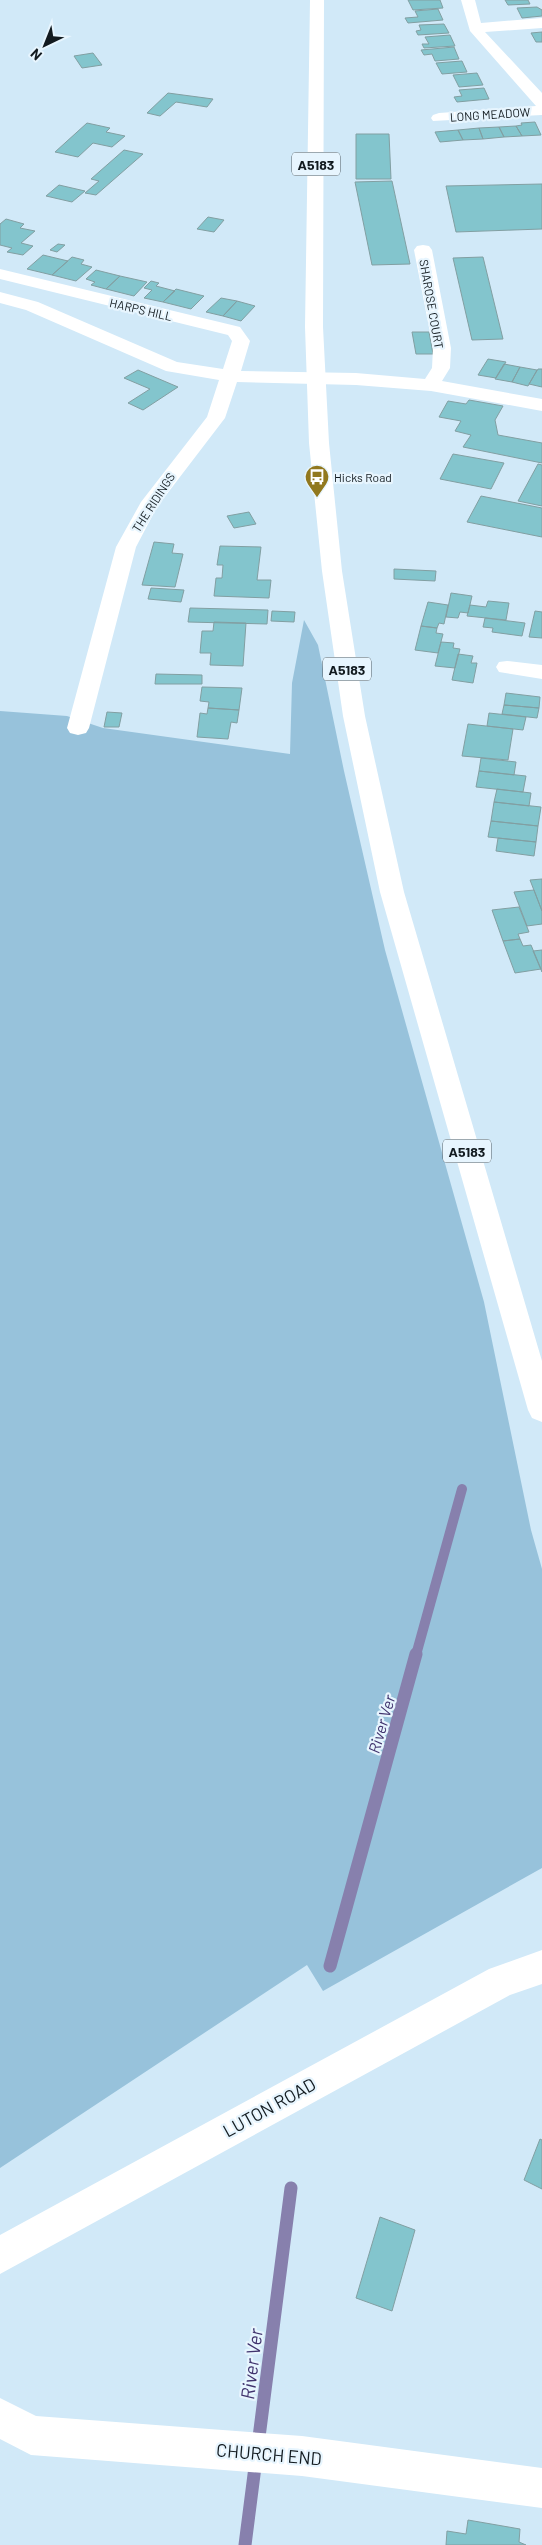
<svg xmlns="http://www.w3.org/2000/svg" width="542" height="2545" viewBox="0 0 542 2545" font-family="Barlow,sans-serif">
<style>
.green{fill:#97c2db}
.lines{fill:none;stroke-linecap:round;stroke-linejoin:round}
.stream-far1{stroke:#8780ad;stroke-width:10}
.stream{stroke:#8780ad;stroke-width:13}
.building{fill:#83c5cd;stroke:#829fa2}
.minor{fill:#fff;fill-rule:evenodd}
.secondary{fill:#fff;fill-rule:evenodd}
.primary{fill:#fff;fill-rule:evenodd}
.labels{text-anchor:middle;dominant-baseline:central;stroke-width:4.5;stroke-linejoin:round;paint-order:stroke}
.far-street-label{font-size:12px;fill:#121a1f;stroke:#e7f5fe}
.far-poi-label{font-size:12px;fill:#121a1f;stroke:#e7f5fe;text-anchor:start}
.shield{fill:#e7f5fe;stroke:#525c62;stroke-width:1}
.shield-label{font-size:14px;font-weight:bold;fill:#121a1f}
.water-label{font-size:16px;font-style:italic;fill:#41346e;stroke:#e7f5fe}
.near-street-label{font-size:18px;fill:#121a1f;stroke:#e7f5fe}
.near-water-label{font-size:19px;font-style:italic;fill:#41346e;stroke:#e7f5fe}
</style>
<rect width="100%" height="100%" fill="#d1e9f8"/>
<path class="green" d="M304 620 318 645 344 771 385 950 484 1302 531 1530 542 1569V1868L323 1991 307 1965 0 2168V711L67 716 103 728 290 754 292 683Z"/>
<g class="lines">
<path class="stream-far1" d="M416 1655 462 1489"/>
<path class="stream" d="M330 1966 416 1654
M258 2445 291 2188
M245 2545 256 2459"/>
</g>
<path class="building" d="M408 0H440L443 8 413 10Z
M505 0H528L530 4 508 5Z
M537 7 542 10V16L522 18 517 8Z
M438 9 443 20 408 23 405 18 418 17 415 11Z
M444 24 449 33 418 35 416 31 421 30 419 25Z
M542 32V42H536L531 33Z
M450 35 455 46 424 48 422 44H429L425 37Z
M454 47 459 59 435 61 432 54 424 55 421 50Z
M93 53 102 65 82 68 74 56Z
M462 61 467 72 442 74 436 63Z
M477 73 483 85 459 87 453 75Z
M484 88 489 99 457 102 454 97 462 96 459 90Z
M168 93 213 99 207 107 176 102 160 116 147 113Z
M535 122 541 135 522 136 516 126 522 125 521 123Z
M87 123 110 128 106 132 125 136 112 147 93 143 78 157 55 152Z
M516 126 522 136 504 137 499 127Z
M499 127 504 137 483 139 479 128Z
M479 128 483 139 463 140 458 130Z
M458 130 463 140 440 142 435 132Z
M356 134H389L391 179H356Z
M124 150 143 154 96 195 85 193 99 181 91 179Z
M392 181 410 264 372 265 355 182Z
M542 184V229L456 232 446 186Z
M59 185 85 191 72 202 46 196Z
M208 217 224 220 214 232 197 229Z
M6 219 24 224 20 228 35 231 21 243 33 246 23 255 7 252 12 248 0 245V224Z
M58 244 65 245 57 252 50 250Z
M43 255 68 261 52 275 27 269Z
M72 257 84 260 81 264 92 267 76 281 52 275Z
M483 257 503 339 472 340 453 258Z
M96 270 120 276 106 289 91 285 95 282 86 279Z
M120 276 147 282 134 296 106 289Z
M151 281 159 283 156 286 175 291 163 302 144 298 152 290 144 288Z
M176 289 204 296 191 309 163 302Z
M221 298 237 301 223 316 206 312Z
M237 301 255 306 241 321 223 316Z
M412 332H429L433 354H416Z
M488 359 506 362 496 378 478 375Z
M504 364 520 367 512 382 495 379Z
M520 367 537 370 528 386 512 382Z
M538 369H542V387L529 384Z
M138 370 178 387 143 410 128 403 150 389 124 378Z
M469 400 503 406 495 420 498 435 542 443V463L463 447 471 435 455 431 461 421 439 417 448 401 466 404Z
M453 454 504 463 491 489 440 479Z
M538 464 542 465V506L518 501Z
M481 496 542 508V537L467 522Z
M249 512 256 524 234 528 227 516Z
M154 542 174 544 172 553 183 554 175 587 142 585Z
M220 546 261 547 257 580H271L269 598 214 596 216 578H222L223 565H217Z
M394 569 436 571 435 581 394 579Z
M151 588 184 590 181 602 148 599Z
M451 593 472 596 468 613 460 612 458 618 446 617Z
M488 601 509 603 506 620 467 616 470 605 486 607Z
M428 602 448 605 444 624 439 623 437 628 421 626Z
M190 608 268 610 267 624 188 622Z
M272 611 295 612 294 622 271 621Z
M535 611 542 612V638L529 637Z
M485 618 525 623 522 636 492 632 493 628 483 627Z
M214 622 246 623 243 666 210 665 211 653H200L202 631H213Z
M421 626 437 628 436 633 443 634 438 653 415 650Z
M441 642 454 643 453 648 460 649 455 668 435 666Z
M458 654 473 656 471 663H477L473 683 452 680Z
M156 674 202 675V684H155Z
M202 687 242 688 239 710 208 708 209 702 200 701Z
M506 693 540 697 539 708 504 705Z
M504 705 539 708 537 718 502 714Z
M208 708 239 710 237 723 231 722 228 739 197 737 200 713 207 714Z
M107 712 122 713 119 727H104Z
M489 713 526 717 523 730 487 726Z
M468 724 513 729 508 760 462 756Z
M481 758 516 762 514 775 479 771Z
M479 771 526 776 523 792 476 787Z
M497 789 531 793 529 806 494 802Z
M494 802 541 807 538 826 491 821Z
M491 821 538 826 536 842 488 837Z
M498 838 536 842 534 856 496 851Z
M542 879V911L530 880Z
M534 890 542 911V924L527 926 514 892Z
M519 907 529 932 518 934 520 939 503 941 492 910Z
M520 939 523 946 531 945 541 969 515 973 503 941Z
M542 950V972L533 951Z
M540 2139 542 2140V2189L524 2180Z
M380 2217 415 2230 392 2311 356 2298Z
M468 2520 520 2529 519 2542 526 2545H446L447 2531 466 2534Z"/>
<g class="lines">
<path class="minor" d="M461 0H475L481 23 542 18V28L485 32 542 93V115L433 121 431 118 433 115 439 113 536 106 470 31Z
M423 245 429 246 432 250 451 348 450 368 442 381 542 399V411L431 391 356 385 237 382 225 418 157 507 136 547 89 728 86 733 78 735 70 733 67 728 116 547 141 502 207 417 219 380 166 371 26 310 0 303V292L38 302 177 362 223 369 232 341 228 335 0 279V269L240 327 250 341 241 371 356 373 425 379 432 368 433 348 414 250 417 246Z
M507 661 542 665V679L499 672 496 667 499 662Z
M0 2398 36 2416 302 2436 542 2468V2508L302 2476 31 2455 0 2439Z"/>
<path class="secondary" d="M542 1950V1984L510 1995 0 2274V2235L489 1969Z"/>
<path class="primary" d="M310 0H324L323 327 329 443 342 571 365 716 404 892 542 1361V1422L532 1418 528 1410 380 892 343 716 322 571 309 443 305 327Z"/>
</g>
<defs>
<symbol id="bus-pin" viewBox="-11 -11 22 30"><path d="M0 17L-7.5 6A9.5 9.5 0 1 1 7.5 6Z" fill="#91781e" stroke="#e7f5fe"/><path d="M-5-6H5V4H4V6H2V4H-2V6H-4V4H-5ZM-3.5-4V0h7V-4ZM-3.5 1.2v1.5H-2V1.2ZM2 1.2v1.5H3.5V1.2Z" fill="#fff"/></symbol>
</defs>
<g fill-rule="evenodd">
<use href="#bus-pin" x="303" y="463" width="28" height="38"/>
</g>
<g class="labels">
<g class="far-street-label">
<text transform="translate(490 114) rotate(-4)">LONG MEADOW</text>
<text transform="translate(432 304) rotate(80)">SHAROSE COURT</text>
<text transform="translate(141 309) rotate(13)">HARPS HILL</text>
<text transform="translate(153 502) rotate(-57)">THE RIDINGS</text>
</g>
<g class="far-poi-label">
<text x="334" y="477">Hicks Road</text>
</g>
<g class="shield">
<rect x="292" y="152.5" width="48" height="23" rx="4"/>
<rect x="323" y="657.5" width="48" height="23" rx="4"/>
<rect x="443" y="1139.5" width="48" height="23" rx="4"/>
</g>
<g class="shield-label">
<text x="316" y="164">A5183</text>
<text x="347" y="669">A5183</text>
<text x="467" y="1151">A5183</text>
</g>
<g class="water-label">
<text transform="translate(381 1724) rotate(-74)">River Ver</text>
</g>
<g class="near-street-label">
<text transform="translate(269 2107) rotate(-29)">LUTON ROAD</text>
<text transform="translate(269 2454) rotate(5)">CHURCH END</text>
</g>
<g class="near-water-label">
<text transform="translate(251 2364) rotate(-83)">River Ver</text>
</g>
</g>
<g transform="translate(45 45) rotate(223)" stroke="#e7f5fe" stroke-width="4" paint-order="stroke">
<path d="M0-4L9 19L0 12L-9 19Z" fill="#121a1f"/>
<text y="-8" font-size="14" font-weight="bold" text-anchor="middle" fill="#121a1f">N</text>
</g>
</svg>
